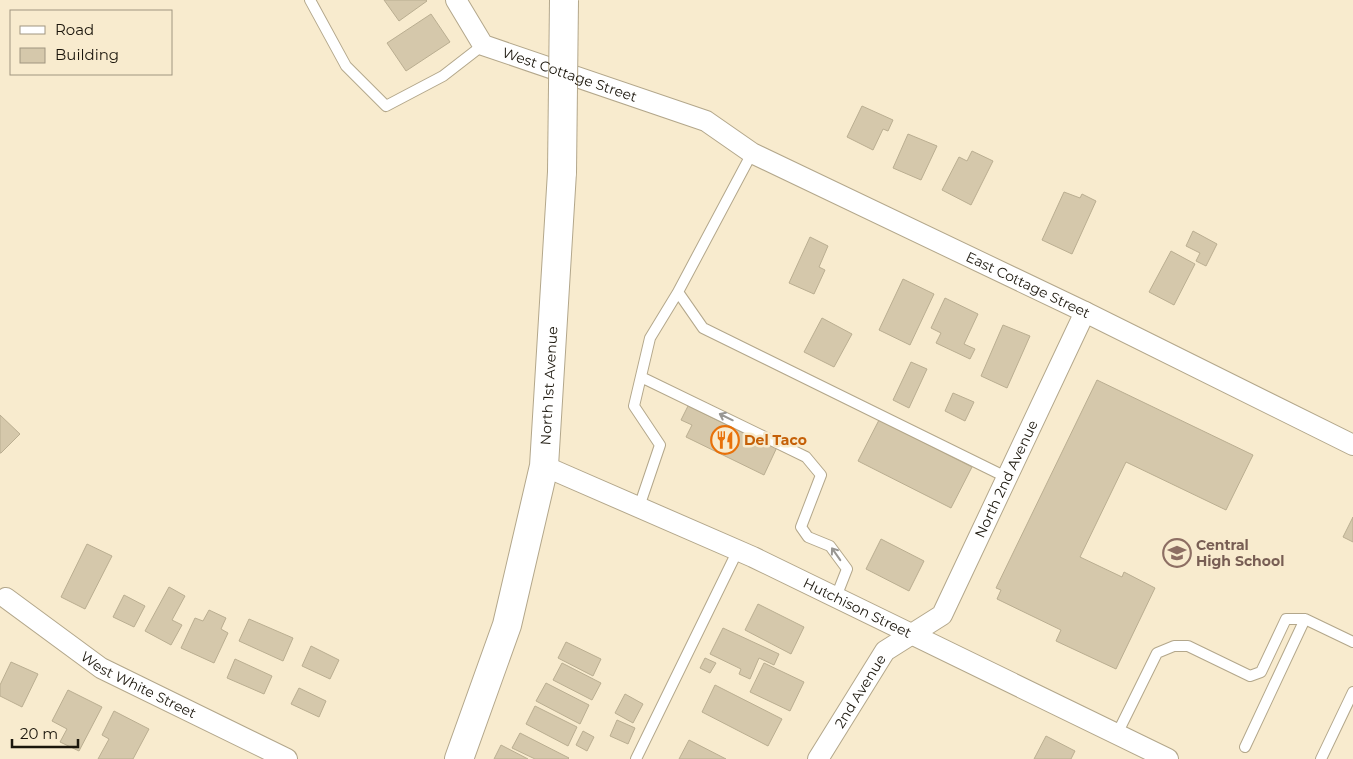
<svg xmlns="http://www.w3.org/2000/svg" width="1353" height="759" viewBox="0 0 1353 759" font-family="Montserrat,sans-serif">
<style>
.building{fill:#d5c8ab;stroke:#baae91}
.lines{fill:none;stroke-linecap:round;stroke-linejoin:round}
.lane-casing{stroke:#b3a78b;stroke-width:12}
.street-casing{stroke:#b3a78b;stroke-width:22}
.secondary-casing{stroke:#b3a78b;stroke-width:30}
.lane{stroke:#fff;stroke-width:10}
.street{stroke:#fff;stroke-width:20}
.secondary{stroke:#fff;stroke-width:28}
.secondary-bridge-casing{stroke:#b3a78b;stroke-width:30;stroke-linecap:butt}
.secondary-bridge{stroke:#fff;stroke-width:28}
.oneway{stroke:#989692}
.labels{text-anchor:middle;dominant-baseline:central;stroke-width:5;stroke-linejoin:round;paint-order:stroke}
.street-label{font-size:14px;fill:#1b160c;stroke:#f8ebce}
.food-label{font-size:14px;font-weight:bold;fill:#c56008;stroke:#f8ebce;text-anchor:start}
.education-label{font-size:14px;font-weight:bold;fill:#785e54;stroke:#f8ebce;text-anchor:start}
</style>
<rect width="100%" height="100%" fill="#f8ebce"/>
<path class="building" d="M384 0H426L427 1 399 21Z
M431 14 450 42 406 71 387 43Z
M862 106 893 120 888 131 883 129 873 150 847 137Z
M908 134 937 146 921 180 893 168Z
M972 151 993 161 971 205 942 190 959 157 967 161Z
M1064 192 1080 198 1082 194 1096 201 1072 254 1042 240Z
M1193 231 1217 244 1206 266 1196 261 1200 253 1186 246Z
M810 237 828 246 819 267 825 270 814 294 789 283Z
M1171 251 1195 264 1174 305 1149 292Z
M903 279 934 294 910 345 879 330Z
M945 298 978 314 964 344 975 349 970 359 936 343 941 333 931 328Z
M822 318 852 334 834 367 804 352Z
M1003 325 1030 336 1007 388 981 376Z
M911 362 927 369 909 408 893 400Z
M1097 380 1253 455 1226 510 1126 462 1080 557 1122 577 1124 572 1155 588 1116 669 1056 641 1061 630 997 599 1001 590 996 588Z
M953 393 974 402 965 421 945 411Z
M688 406 762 442 764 438 778 445 764 475 686 437 692 425 681 420Z
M0 415 20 434 1 453H0Z
M879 420 972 467 951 508 858 461Z
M1353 517V542L1343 537Z
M881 539 924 561 909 591 866 569Z
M87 544 112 556 85 609 61 597Z
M169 587 185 596 172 620 182 625 171 645 145 631Z
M124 595 145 606 134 627 113 617Z
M758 604 804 627 791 654 745 630Z
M209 610 226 618 221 629 228 633 214 663 181 648 195 618 203 621Z
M249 619 293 638 283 661 239 641Z
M723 628 779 654 774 665 759 658 750 679 739 674 741 669 710 654Z
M566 642 601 659 593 676 558 658Z
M311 646 339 660 330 679 302 666Z
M705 658 716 663 710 673 700 668Z
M235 659 272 676 264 694 227 678Z
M11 662 38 674 22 707 0 696V685Z
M562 663 601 683 592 700 553 680Z
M764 663 804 682 790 711 750 692Z
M546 683 589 705 580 724 536 701Z
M715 685 782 719 768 746 702 712Z
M299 688 326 701 319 717 291 704Z
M68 690 102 707 79 751 60 742 67 729 52 721Z
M625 694 643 704 633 723 615 713Z
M535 706 577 727 568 746 526 724Z
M114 711 149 729 133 759H98L109 739 102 735Z
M617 720 635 728 628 744 610 736Z
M583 731 594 737 587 751 576 745Z
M520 733 569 758 568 759H535L512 748Z
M1046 736 1075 751 1071 759H1034Z
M689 740 726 759H679Z
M501 745 528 759H494Z"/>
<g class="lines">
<defs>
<path id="lane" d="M310 0 346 66 386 106 443 76 483 45
M752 153 678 292 703 328 1008 478
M641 377 806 457 821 475 801 527 808 537 830 546 847 569 836 597
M639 507 660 445 634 406 650 338 678 292
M1117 734 1157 653 1174 646H1188L1250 676 1261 672 1286 619H1305L1353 642
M1245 747 1305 619
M636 759 738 550
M1321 759 1353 692"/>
<g id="street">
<path id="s1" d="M456 0 483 45 706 121 752 153 1085 312 1353 445"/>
<path id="s2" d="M544 466 753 557 1168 759"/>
<path id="s3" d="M6 598 101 668 287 759"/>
<path id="s4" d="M818 759 885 651 942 615 1085 312"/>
</g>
<g id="secondary">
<path id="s5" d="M459 759 507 625 544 466 562 172"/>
</g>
</defs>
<use href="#lane" class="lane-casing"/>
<use href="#street" class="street-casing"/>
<use href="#secondary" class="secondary-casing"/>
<use href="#lane" class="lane"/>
<use href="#street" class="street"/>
<use href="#secondary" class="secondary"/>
<defs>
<path id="secondary-bridge" d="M562 172 564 0"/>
</defs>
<use href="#secondary-bridge" class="secondary-bridge-casing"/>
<use href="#secondary-bridge" class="secondary-bridge"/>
</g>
<defs><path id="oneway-shaft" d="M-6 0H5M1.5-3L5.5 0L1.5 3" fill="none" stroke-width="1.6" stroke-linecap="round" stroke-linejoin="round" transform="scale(1.25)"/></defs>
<g class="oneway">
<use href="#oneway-shaft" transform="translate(726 417) rotate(-154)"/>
<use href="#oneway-shaft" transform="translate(836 554) rotate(-125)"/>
</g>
<defs>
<symbol id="restaurant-ring" viewBox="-11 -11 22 22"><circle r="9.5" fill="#f8ebce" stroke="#e8710a" stroke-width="1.5"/><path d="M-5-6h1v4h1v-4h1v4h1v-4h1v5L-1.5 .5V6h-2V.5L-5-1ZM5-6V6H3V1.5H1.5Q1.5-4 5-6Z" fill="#e8710a"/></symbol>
<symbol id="school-ring" viewBox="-11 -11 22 22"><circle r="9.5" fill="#f8ebce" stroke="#8d6e63" stroke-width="1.5"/><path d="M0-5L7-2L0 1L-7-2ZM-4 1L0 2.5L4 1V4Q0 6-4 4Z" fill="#8d6e63"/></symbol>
</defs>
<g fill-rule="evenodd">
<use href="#restaurant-ring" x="709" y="424" width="32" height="32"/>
<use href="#school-ring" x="1161" y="537" width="32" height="32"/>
</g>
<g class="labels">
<g class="street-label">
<text stroke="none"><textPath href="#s1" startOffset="144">West Cottage Street</textPath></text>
<text stroke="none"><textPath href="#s1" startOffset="650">East Cottage Street</textPath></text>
<text stroke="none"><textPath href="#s5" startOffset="386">North 1st Avenue</textPath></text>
<text stroke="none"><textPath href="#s4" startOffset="345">North 2nd Avenue</textPath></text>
<text stroke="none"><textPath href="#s2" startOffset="344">Hutchison Street</textPath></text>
<text stroke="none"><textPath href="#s3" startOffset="159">West White Street</textPath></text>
<text stroke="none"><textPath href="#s4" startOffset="80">2nd Avenue</textPath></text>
</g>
<g class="food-label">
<text x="744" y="440">Del Taco</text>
</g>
<g class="education-label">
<text x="1196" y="545">Central<tspan x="1196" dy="16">High School</tspan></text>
</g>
</g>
<rect x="10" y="10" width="162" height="65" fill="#f8ebce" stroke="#a09680"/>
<rect x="20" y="26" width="25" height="8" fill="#ffffff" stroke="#a09680"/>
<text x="55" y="35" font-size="15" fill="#1b160c">Road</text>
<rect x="20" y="48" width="25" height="15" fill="#d5c8ab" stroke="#a09680"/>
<text x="55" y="60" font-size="15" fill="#1b160c">Building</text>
<path d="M12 739v8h66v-8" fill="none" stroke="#1b160c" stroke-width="2.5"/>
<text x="20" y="739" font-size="15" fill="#1b160c" stroke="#f8ebce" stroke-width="4" paint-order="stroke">20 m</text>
</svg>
